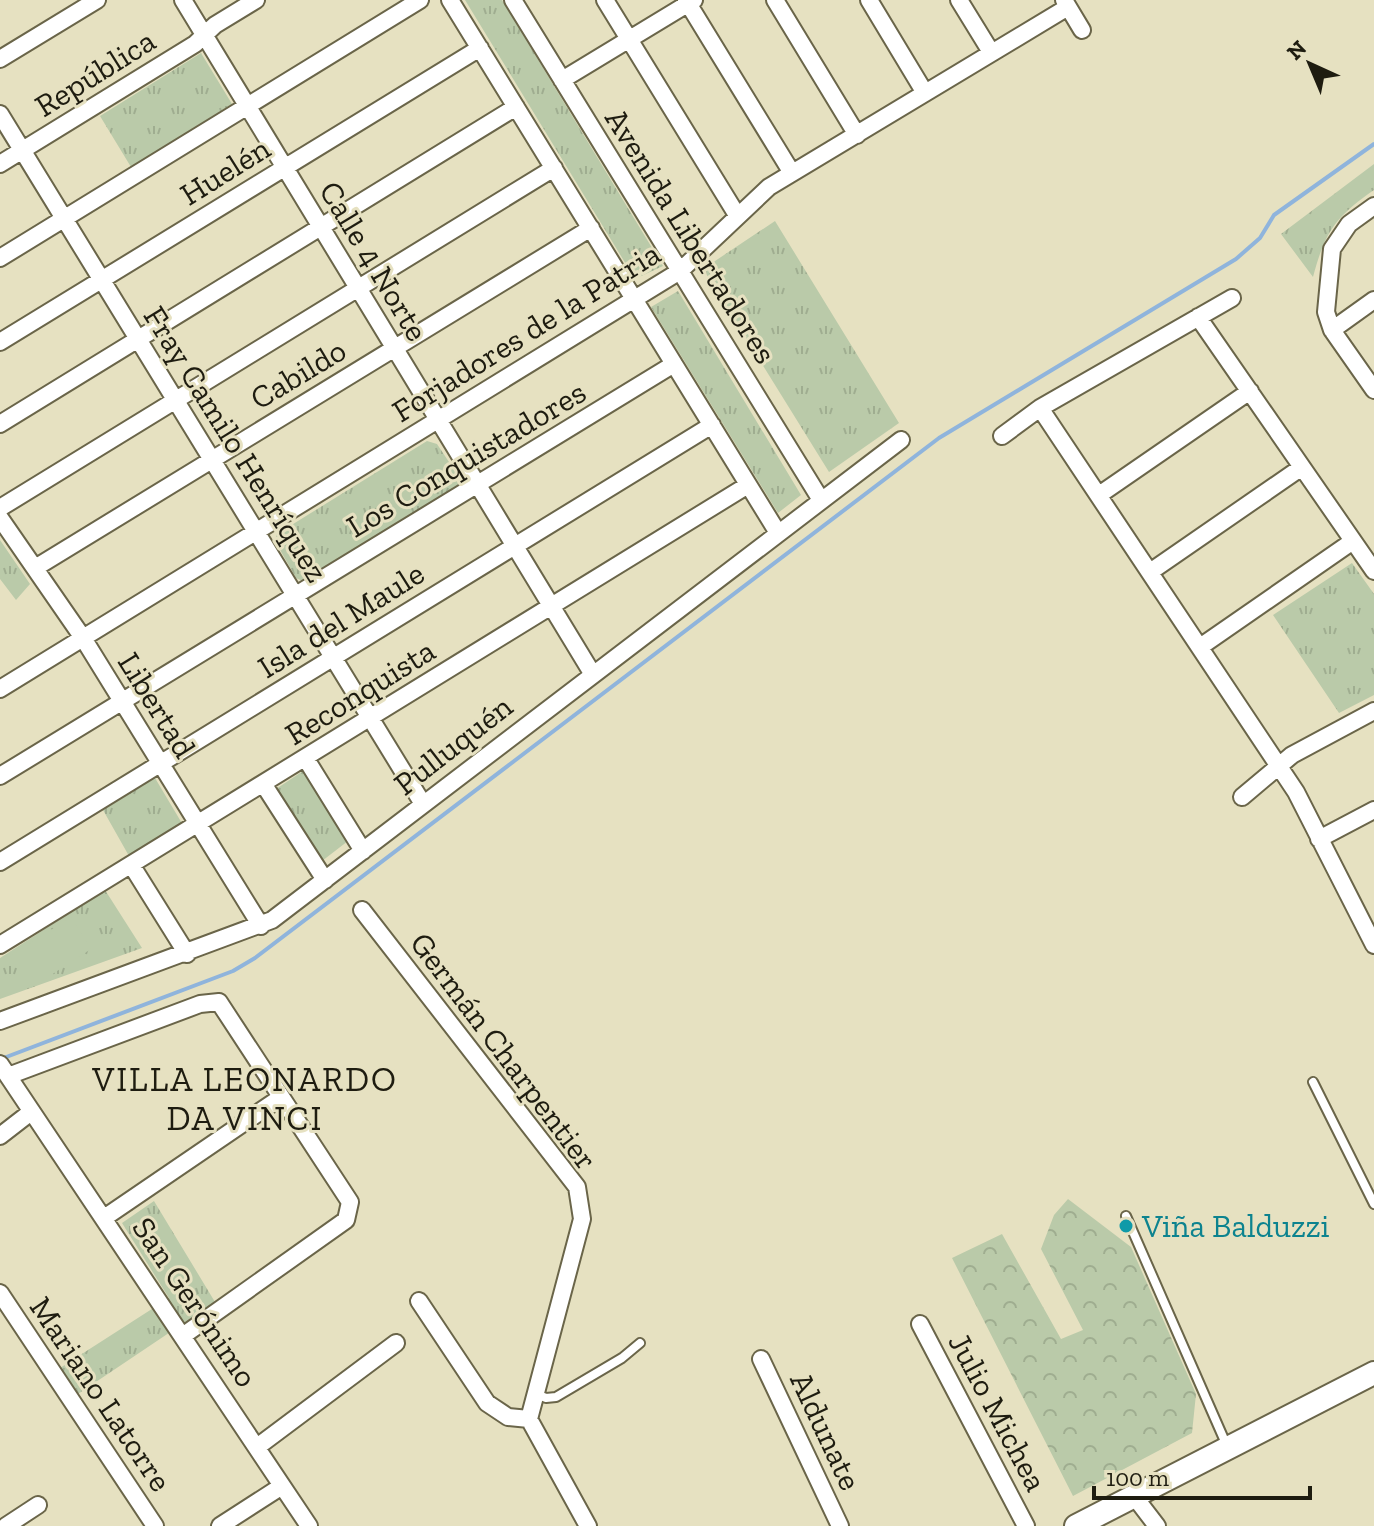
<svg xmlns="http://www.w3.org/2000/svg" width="1374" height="1526" viewBox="0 0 1374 1526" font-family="'Zilla Slab',serif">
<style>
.grass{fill:url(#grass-tufts)}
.forest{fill:url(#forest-crowns)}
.pitch{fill:#bacaa9}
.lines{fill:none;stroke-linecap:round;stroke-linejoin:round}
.stream{stroke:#8fb4dc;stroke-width:4}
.service-casing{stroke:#6a6549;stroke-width:12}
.minor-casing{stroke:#6a6549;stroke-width:20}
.secondary-casing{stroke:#6a6549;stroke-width:26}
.service{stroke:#fff;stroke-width:8}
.minor{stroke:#fff;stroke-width:16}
.secondary{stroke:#fff;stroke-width:22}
.culture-dot{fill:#0f9aa8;stroke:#e6e1c1;stroke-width:3}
.labels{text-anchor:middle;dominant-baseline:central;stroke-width:6;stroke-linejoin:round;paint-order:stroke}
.street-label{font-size:32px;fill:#1e1c10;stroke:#e6e1c1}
.culture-label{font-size:32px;fill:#0d838f;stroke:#e6e1c1;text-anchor:start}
.neighbourhood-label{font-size:34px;letter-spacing:2px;fill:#1e1c10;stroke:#e6e1c1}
</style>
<defs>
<pattern id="grass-tufts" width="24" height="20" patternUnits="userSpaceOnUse" patternTransform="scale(2)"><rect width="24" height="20" fill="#bacaa9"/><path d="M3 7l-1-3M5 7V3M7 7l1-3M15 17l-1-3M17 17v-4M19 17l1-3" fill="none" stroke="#9fad90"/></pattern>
<pattern id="forest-crowns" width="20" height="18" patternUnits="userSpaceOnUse" patternTransform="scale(2)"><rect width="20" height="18" fill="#bacaa9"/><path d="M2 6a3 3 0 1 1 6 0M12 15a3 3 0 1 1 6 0" fill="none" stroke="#9fad90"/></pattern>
</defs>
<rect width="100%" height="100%" fill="#e6e1c1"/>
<path class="grass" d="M465 0H502L663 266 635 279Z
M201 53 232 104 131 167 100 116Z
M1374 164V190C1335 217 1325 232 1313 277L1281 234Z
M775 221 899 423 829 472 703 269Z
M678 291 801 495 778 513 651 307Z
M427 441 437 444 461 480 457 489 309 584 296 578 275 541 277 534Z
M0 540 30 584 16 600 0 579Z
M1352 563 1374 594V695L1339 713 1273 615Z
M303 771 348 841 322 861 276 789Z
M155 778 183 825 129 856 103 810Z
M105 890 142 948 0 999V958Z
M154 1201 215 1302 78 1394 60 1368 169 1298 122 1223Z"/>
<path class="forest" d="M1068 1199 1131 1247 1196 1394 1192 1433 1073 1496 952 1258 1002 1234 1061 1339 1083 1330 1041 1249 1054 1215Z"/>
<path class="pitch" d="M71 917 91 949 31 988 10 956Z"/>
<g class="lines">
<path class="stream" d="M1 1059 233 971 255 958 939 438 1236 259 1260 238 1274 215 1374 144"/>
<defs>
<path id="service" d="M1313 1082 1374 1204
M1126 1216 1227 1446
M536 1394 546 1398 556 1397 622 1358 640 1343"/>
<path id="minor" d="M183 0 592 673
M450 0 778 533
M513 0 821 500
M605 0 737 215
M686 0 792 173
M775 0 857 135
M869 0 925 93
M959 0 991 52
M1064 0 1082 30
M0 59 97 0
M562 80 694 0
M0 114 423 804
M0 164 195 44 215 25 256 0
M1374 206 1349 224 1332 249 1326 312 1332 330 1374 390
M0 258 420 0
M1198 317 1374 571
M1332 330 1374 300
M0 342 480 48
M1040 408 1296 792 1374 945
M0 424 516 107
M1002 436 1040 408 1232 298
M1099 495 1250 391
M0 508 554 168
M0 518 83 638 261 926
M35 568 591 228
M1150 572 1302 467
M1200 647 1353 541
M0 689 680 271 769 187 1068 7
M306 759 363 851
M0 776 674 364
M264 785 325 880
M1242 797 1292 755 1374 711
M1319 839 1374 810
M0 862 712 425
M132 866 187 954
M362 910 577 1187 582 1219 529 1419
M0 945 748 485
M0 1021 272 920 901 440
M0 1064 309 1526
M8 1076 200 1004 219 1002 350 1202 346 1220 184 1335
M0 1136 31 1112
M104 1218 280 1098
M0 1293 155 1526
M419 1301 487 1403 508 1417 529 1419
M920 1324 1026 1526
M761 1359 840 1526
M529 1419 588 1526
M257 1447 396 1343
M1134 1496 1157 1526
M6 1526 38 1505
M220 1526 282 1486"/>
<path id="secondary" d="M1076 1526 1374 1373"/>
</defs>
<use href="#service" class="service-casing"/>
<use href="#minor" class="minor-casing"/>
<use href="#secondary" class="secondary-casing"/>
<use href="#service" class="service"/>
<use href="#minor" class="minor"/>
<use href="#secondary" class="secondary"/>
</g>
<circle class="culture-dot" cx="1126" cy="1226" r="8"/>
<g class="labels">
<g class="street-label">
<text transform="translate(95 73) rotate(-32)">República</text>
<text transform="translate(225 171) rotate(-32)">Huelén</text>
<text transform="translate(691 236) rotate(58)">Avenida Libertadores</text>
<text transform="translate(374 261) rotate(59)">Calle 4 Norte</text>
<text transform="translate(526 332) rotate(-32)">Forjadores de la Patria</text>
<text transform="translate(298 374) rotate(-31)">Cabildo</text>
<text transform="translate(236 444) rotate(58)">Fray Camilo Henríquez</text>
<text transform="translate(466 459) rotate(-31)">Los Conquistadores</text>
<text transform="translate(341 620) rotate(-32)">Isla del Maule</text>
<text transform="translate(360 692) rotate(-32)">Reconquista</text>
<text transform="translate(157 705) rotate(58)">Libertad</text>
<text transform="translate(453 745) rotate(-38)">Pulluquén</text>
<text transform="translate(504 1051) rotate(53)">Germán Charpentier</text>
<text transform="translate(195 1302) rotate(56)">San Gerónimo</text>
<text transform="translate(101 1394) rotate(56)">Mariano Latorre</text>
<text transform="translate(998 1412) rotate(62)">Julio Michea</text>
<text transform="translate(826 1431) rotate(65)">Aldunate</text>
</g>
<g class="culture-label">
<text x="1142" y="1226">Viña Balduzzi</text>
</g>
<g class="neighbourhood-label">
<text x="245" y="1079">VILLA LEONARDO<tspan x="245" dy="39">DA VINCI</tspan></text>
</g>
</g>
<g transform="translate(1310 64) rotate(316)" stroke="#e6e1c1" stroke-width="6" paint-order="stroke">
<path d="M0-6L14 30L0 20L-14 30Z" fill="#1e1c10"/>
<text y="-12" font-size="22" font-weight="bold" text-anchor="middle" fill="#1e1c10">N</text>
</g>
<path d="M1094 1486v12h216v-12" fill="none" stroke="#1e1c10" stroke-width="4"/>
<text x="1106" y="1486" font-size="24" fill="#1e1c10" stroke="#e6e1c1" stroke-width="6" paint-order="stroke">100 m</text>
</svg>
